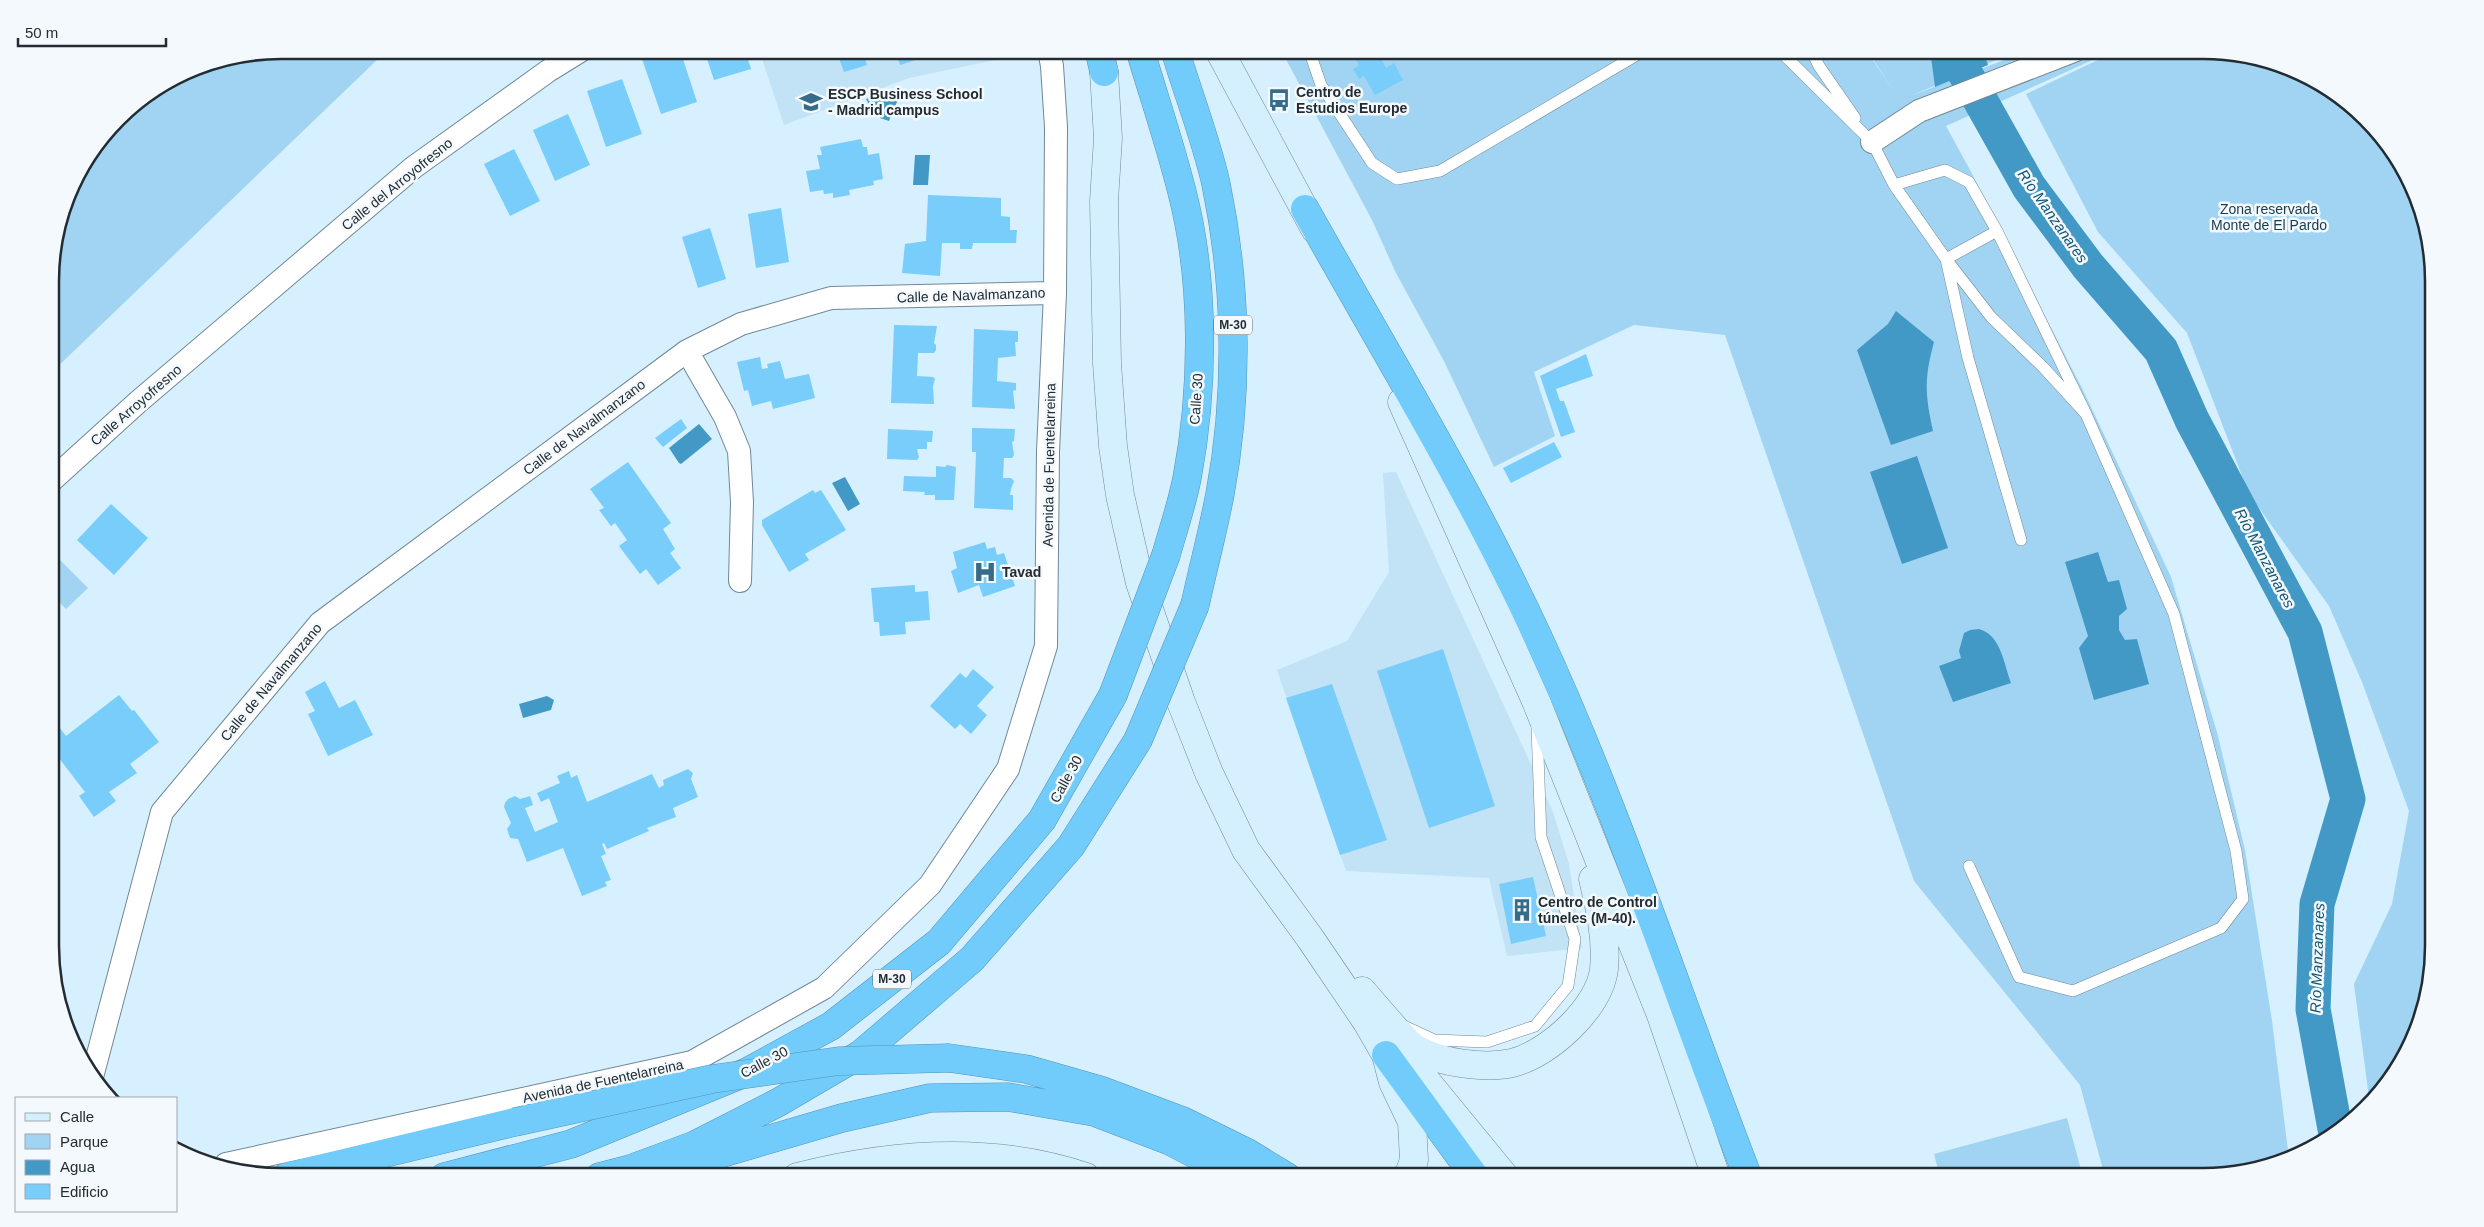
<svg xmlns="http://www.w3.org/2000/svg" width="2484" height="1227" viewBox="0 0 2484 1227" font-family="Helvetica,sans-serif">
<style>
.built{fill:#c2e2f5}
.green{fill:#a0d4f2}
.water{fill:#4299c5}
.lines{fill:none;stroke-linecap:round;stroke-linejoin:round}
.river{stroke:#4299c5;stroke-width:35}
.building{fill:#78cdfb}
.lane-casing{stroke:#718896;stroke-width:12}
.street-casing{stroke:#718896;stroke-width:24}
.secondary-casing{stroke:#718896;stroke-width:29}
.highway-casing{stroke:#5594b5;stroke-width:29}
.lane{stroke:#fff;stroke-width:11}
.street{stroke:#fff;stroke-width:22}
.secondary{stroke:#d4f0fe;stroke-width:28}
.highway{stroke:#71ccfb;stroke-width:28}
.highway-bridge-casing{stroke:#5594b5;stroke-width:29;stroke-linecap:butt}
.highway-bridge{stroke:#71ccfb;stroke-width:28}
.labels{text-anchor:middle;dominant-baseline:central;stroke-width:5;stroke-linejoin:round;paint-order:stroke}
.shield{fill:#f4f9fd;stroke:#616a6f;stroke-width:1}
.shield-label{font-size:12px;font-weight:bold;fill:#222c32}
.poi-label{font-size:14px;font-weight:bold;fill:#222c32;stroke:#f4f9fd;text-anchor:start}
.street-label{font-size:14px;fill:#222c32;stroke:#f4f9fd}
.park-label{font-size:14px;fill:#163c4f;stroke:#f4f9fd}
.water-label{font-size:15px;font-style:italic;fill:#115574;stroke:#f4f9fd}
.rim{fill:none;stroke:#222c32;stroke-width:2.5}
</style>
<rect width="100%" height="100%" fill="#d6f0ff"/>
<path class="built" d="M759 50H1017L1019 55 909 78 784 125Z
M1396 472 1553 812 1569 864 1582 948 1507 956 1489 878 1346 871 1277 670 1347 641 1389 572 1383 473Z"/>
<path class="green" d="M281 50H390L378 59 51 373V265L74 178 128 107 193 67Z
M1281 50H1866L1893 90 1867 50H2020L1908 97 2004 60 2023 50H2115L1946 126 1970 170 2084 392 2171 577 2218 736 2245 850 2272 1021 2289 1159C2239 1184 2160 1177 2105 1177L2080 1085 1914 881 1725 335 1634 325 1534 372 1555 436 1494 467 1444 361 1396 273 1372 220Z
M2128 50H2203L2305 74 2355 107 2395 152 2432 251 2434 947 2410 1048 2377 1098 2370 1105 2354 984 2392 904 2409 811 2362 682 2329 606 2249 494 2187 333 2098 232 2026 94 2104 57Z
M51 551 88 588 66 609 51 594Z
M2067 1118 2083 1177H1940L1934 1154Z"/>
<path class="water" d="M1930 50H1983L1988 65 1935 87Z
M893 90 899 97 889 121 880 118 878 106H870L866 99Z
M915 155H930L928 185H913Z
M1896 311 1934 342C1924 379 1925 394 1933 431L1891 445 1857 350 1888 324Z
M699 424 712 439 681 464 679 463 669 448Z
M1917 456 1948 548 1902 564 1870 472Z
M845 477 860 504 848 511 832 483Z
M2098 552 2108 582 2119 580 2127 609 2119 616V630L2125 640 2137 639 2149 684 2094 700 2079 648 2088 636 2065 562Z
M1979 629C2001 635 2004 664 2011 683L1953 702 1939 666 1961 658 1959 651 1964 633 1970 630Z
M547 696 554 700 551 710 523 718 519 704Z"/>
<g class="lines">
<path class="river" d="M1957 50 1961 66 2029 187 2088 266 2161 350 2192 420 2305 632 2348 799 2317 904 2313 1009 2336 1134"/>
</g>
<path class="building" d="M670 50H680L697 102 661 114 642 59Z
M704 50H745L751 69 714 80Z
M836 50H862L867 65 844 72Z
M895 50H946L900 65Z
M1351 50H1377L1386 68 1394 63 1403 80 1375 95 1364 76 1359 79 1353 69 1359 66Z
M622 79 642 134 606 147 587 91Z
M568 114 590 165 555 181 533 130Z
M861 139 863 147H867L868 155 879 153 883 179 873 181 874 185 849 190 850 195 833 198V193L824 194 823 190 810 192 806 171 820 169 817 155H822L820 147Z
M514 149 540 201 510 216 484 164Z
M928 195 1001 198V216L1010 217V230H1017L1016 243H973L972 249H960V243H942L940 276 902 273 905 244 926 241Z
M781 208 789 262 756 268 748 214Z
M710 228 726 279 698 288 682 237Z
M894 325 937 326 934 343 936 345V350L934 353H918L917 376 933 377 935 379 933 386 934 404 891 403Z
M974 329 1018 331V342H1015L1016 356 998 358 997 381 1016 383V390L1013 391 1015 409 972 407Z
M1586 354 1593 376 1556 389 1560 401H1564L1575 432 1561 437 1540 376Z
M760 357 762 369 768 368 767 364 780 361 785 379 809 374 815 398 773 409 771 401 752 406 748 390 744 391 737 362Z
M681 419 687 428 663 447 655 438Z
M972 428 1015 429 1014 441 1012 442 1014 455 1012 458H1004L1003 478H1011L1014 481 1011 489 1010 495H1013V510L974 508 976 452H972Z
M888 429 933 431 932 442H927V449H917L919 457 917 460 887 459Z
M1554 442 1562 457 1511 483 1503 468Z
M628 462 671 523 663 529 675 549 670 553 681 568 658 585 646 569 640 574 619 546 627 540 615 523 611 526 599 510 604 508 590 489Z
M947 465 956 467 954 500H935V495H924L925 492 903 491 904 476 936 477V466L945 467Z
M813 490 815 493 821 490 846 530 805 554 809 560 789 572 762 525V520Z
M111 504 148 538 114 575 77 540Z
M985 542 987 549 995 547 997 555 1004 553 1015 586 983 597 979 585 958 593 951 571 957 568 953 552Z
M915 585V592L928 591 930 620 905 622 906 634 880 636 879 622H874L871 588Z
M1443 649 1495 806 1429 828 1377 671Z
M973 669 994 687 977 706 987 715 971 734 960 724 955 729 930 706 960 673 966 678Z
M325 681 339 708 355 700 373 735 328 756 308 714 315 711 305 692Z
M1332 684 1387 840 1340 855 1286 698Z
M119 695 132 711 134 710 159 742 130 764 137 773 109 792 116 801 94 817 79 796 85 792 52 749 51 717 66 736Z
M688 769 693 773 691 779 698 797 673 808 676 817 647 828 649 831 607 849 604 843 602 844 606 854 601 856 611 880 605 882 607 886 582 896 563 848 527 862 518 839 510 838 507 829 511 823 504 807 505 803 508 799 515 796 520 799 530 796 533 805 525 808 535 832 558 822 549 798 541 802 537 793 560 783 557 776 569 771 571 778 577 775 587 802 652 774 659 788 664 785 663 780Z
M1533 877 1546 936 1511 944 1499 884Z"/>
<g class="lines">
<defs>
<path id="lane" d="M1309 50 1321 85 1372 163 1397 179 1440 171 1645 50
M1773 50 1783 54 1872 142 1894 185 1946 259 1991 317 2043 367 2086 414 1997 231
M1811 50 1819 66 1855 118
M1894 185 1945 170 1969 182 1997 231 1946 259 1968 358 2021 540
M1969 866 2019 977 2073 991 2221 928 2243 899 2236 851 2174 614 2086 414
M1404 1026 1434 1040 1487 1042 1535 1026 1568 986 1575 939 1541 837 1537 727"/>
<path id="street" d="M1872 142 1919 111 2076 50
M687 351 725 417 739 451 742 502 740 581
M51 481 138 402 414 167 548 71 582 50
M92 1077 162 812 320 623 687 351 741 324 831 298 1055 293
M226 1164 692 1062 824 988 930 885 1008 769 1046 646 1048 452 1055 293 1056 127 1052 66 1049 50"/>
<path id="secondary" d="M1219 50 1315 229
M1104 72 1108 138 1104 201 1107 363 1113 446 1120 495 1140 583 1181 702 1209 773 1246 850 1310 938 1367 1022 1386 1055 1393 1082 1412 1122 1414 1160 1408 1177
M1402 402 1536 701 1661 1015 1716 1177
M1362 991C1374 1004 1404 1042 1416 1049 1440 1063 1485 1069 1512 1063 1549 1054 1600 1007 1604 969 1607 939 1600 908 1593 879
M1390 1044 1418 1071 1505 1177
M797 1177C891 1153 992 1145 1086 1177"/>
<path id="highway" d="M1099 50 1104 72
M1140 50C1154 97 1170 144 1182 192 1205 281 1204 388 1187 478 1182 504 1173 530 1166 555
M1175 50C1188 94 1206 139 1216 184 1237 285 1239 392 1220 494 1213 531 1203 568 1195 605
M1305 209C1384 350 1470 490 1538 637 1619 812 1678 997 1748 1177
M1386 1055 1475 1177
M949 1058 1026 1069 1103 1091 1183 1121 1246 1152 1287 1177
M681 1162 702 1159 842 1118 930 1098 1008 1097 1094 1112 1170 1141 1239 1177
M286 1177 515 1122
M444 1177 571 1144 747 1072 831 1026 939 942 1042 820 1113 695
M599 1177 630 1169 695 1145 779 1102 861 1054 972 959 1071 846 1138 740"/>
</defs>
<use href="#lane" class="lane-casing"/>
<use href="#street" class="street-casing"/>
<use href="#secondary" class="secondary-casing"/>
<use href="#highway" class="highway-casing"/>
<use href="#lane" class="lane"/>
<use href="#street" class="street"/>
<use href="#secondary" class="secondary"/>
<use href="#highway" class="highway"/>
<defs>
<path id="highway-bridge" d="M1113 695 1166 555
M1138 740 1195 605
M515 1122 712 1079 839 1061 949 1058"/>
</defs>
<use href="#highway-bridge" class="highway-bridge-casing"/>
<use href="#highway-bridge" class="highway-bridge"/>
</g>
<defs>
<symbol id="bus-bare" viewBox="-9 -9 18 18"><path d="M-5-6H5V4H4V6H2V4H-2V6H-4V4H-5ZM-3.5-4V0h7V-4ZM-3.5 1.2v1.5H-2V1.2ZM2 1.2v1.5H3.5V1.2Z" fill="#376c88" stroke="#f4f9fd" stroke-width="2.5" paint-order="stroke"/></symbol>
<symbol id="university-bare" viewBox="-9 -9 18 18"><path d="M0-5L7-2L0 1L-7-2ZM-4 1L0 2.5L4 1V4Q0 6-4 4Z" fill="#376c88" stroke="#f4f9fd" stroke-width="2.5" paint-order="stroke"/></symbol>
<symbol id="hospital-bare" viewBox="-9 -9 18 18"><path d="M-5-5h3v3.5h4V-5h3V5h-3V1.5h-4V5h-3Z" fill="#376c88" stroke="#f4f9fd" stroke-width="2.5" paint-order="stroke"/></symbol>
<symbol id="building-bare" viewBox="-9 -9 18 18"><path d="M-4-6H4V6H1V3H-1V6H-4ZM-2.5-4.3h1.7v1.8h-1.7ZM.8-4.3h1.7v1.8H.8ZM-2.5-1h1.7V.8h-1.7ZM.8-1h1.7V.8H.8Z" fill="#376c88" stroke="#f4f9fd" stroke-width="2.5" paint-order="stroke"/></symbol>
</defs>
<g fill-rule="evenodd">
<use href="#bus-bare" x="1263" y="84" width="32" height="32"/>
<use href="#university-bare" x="795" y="86" width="32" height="32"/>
<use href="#hospital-bare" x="969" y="556" width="32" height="32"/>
<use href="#building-bare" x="1506" y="894" width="32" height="32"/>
</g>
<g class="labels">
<g class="shield">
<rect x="1214" y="315.5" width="38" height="19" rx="4"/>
<rect x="873" y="969.5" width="38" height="19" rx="4"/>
</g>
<g class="shield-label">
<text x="1233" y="325">M-30</text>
<text x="892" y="979">M-30</text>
</g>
<g class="poi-label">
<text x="1296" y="92">Centro de<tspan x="1296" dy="16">Estudios Europe</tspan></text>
<text x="828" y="94">ESCP Business School<tspan x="828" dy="16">- Madrid campus</tspan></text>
<text x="1002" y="572">Tavad</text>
<text x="1538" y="902">Centro de Control<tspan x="1538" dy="16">túneles (M-40).</tspan></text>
</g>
<g class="street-label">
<text transform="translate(397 184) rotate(-39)">Calle del Arroyofresno</text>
<text transform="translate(971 295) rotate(-2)">Calle de Navalmanzano</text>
<text transform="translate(1196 399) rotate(-86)">Calle 30</text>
<text transform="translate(136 405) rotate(-41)">Calle Arroyofresno</text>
<text transform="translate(584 427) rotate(-37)">Calle de Navalmanzano</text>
<text transform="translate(1049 465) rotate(-89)">Avenida de Fuentelarreina</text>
<text transform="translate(271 682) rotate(-50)">Calle de Navalmanzano</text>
<text transform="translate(1066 779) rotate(-61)">Calle 30</text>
<text transform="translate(764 1062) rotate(-28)">Calle 30</text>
<text transform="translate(603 1081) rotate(-12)">Avenida de Fuentelarreina</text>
</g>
<g class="park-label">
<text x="2269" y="209">Zona reservada<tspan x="2269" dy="16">Monte de El Pardo</tspan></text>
</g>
<g class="water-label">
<text transform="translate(2053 216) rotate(55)">Río Manzanares</text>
<text transform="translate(2265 558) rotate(62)">Río Manzanares</text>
<text transform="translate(2317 958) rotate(-88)">Río Manzanares</text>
</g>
</g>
<path d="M0 0H2484V1227H0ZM281 59H2203A222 222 0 0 1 2425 281V946A222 222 0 0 1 2203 1168H281A222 222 0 0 1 59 946V281A222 222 0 0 1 281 59Z" fill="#f4f9fd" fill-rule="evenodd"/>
<path class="rim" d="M281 59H2203A222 222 0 0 1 2425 281V946A222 222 0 0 1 2203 1168H281A222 222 0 0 1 59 946V281A222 222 0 0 1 281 59Z"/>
<rect x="15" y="1097" width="162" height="115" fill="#f4f9fd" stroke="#a0a7ac"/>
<rect x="25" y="1113" width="25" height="8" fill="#d4f0fe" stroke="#a0a7ac"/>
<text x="60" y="1122" font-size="15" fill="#222c32">Calle</text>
<rect x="25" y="1134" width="25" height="15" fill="#a0d4f2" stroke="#a0a7ac"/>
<text x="60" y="1147" font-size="15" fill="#222c32">Parque</text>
<rect x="25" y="1160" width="25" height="15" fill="#4299c5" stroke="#a0a7ac"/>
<text x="60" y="1172" font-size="15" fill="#222c32">Agua</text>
<rect x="25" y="1184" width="25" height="15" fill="#78cdfb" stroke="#a0a7ac"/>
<text x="60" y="1197" font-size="15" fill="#222c32">Edificio</text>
<path d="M18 38v8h148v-8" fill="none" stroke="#222c32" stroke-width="2.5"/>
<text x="25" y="38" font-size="15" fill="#222c32" stroke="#f4f9fd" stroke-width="4" paint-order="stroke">50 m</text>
</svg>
